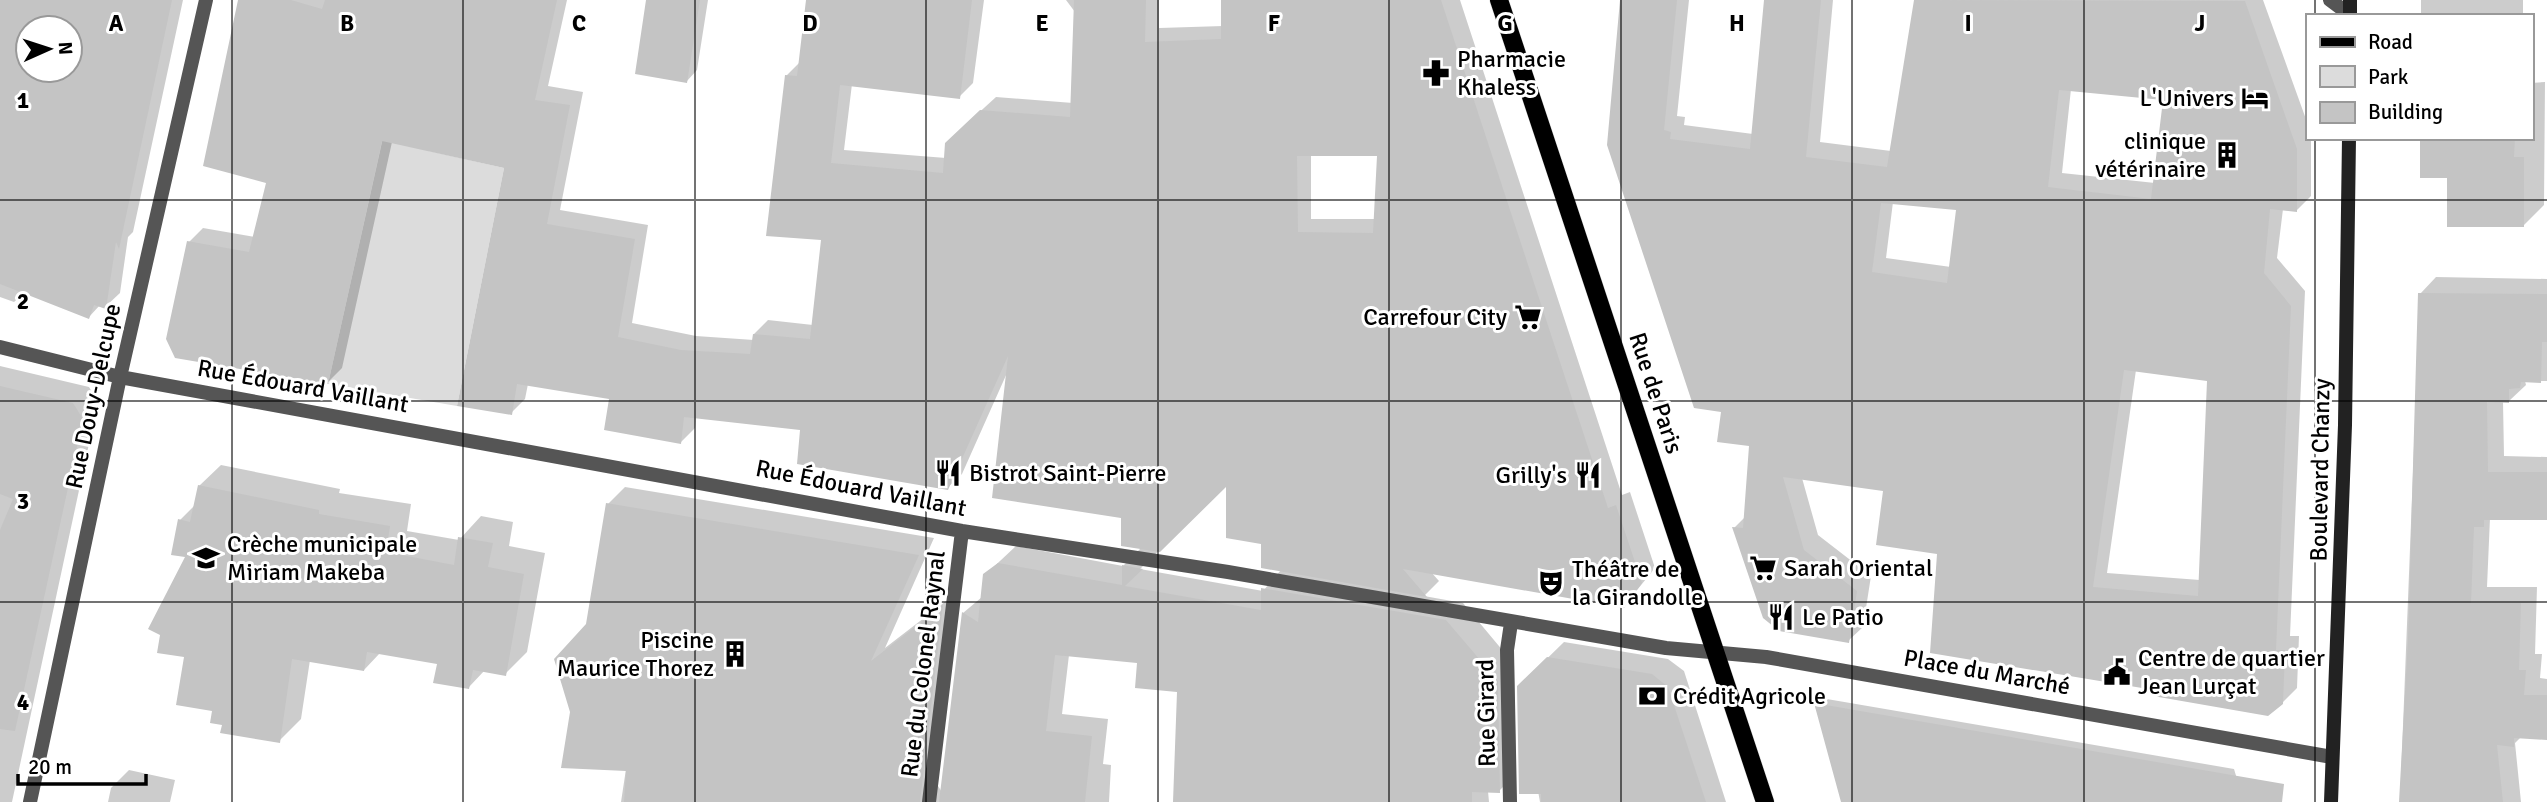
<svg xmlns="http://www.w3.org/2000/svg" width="2547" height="802" viewBox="0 0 2547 802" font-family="Signika,sans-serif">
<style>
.green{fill:#dcdcdc}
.shadow{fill:#0003;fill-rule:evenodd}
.building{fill:#c4c4c4;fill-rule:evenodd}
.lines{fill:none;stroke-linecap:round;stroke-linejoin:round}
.primary-casing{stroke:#dbdbdb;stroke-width:19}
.minor{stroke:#555;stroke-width:14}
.secondary{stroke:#222;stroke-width:14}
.primary{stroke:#000;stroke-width:18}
.grid{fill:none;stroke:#000;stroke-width:2;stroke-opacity:0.55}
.labels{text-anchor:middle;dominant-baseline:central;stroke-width:6;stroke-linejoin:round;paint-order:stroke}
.poi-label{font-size:24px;fill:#000;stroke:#fff;text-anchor:start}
.street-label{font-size:24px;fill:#000;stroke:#fff}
.grid-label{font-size:23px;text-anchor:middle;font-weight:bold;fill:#000;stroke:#fff;stroke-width:6;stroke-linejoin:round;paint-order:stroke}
</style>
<rect width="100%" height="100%" fill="#fff"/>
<path class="green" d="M400 62 429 151 504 168 457 406 328 384Z"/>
<path class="shadow" d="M0 0H183L133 232 128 237 120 293 105 307 100 305 89 317 25 292 14 302 0 297ZM28 28H70V70H28Z
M240 0H567L548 86 583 92 560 210 648 225 632 323 696 336 754 340V334L768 320 813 325 823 238 786 76 800 62 808 0H984L973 83 959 97 852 84 844 150 946 158 961 129 996 97 1073 103 1075 12 1066 0H1159V28L1223 26V0H1460L1622 495 1630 492 1655 568 1624 606 1431 572 1439 581 1424 596 1463 603 1514 664 1516 774 1499 791H1488L1489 802H1174L1179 691 1139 662 1069 655 1062 714 1108 719 1103 764 1111 765 1109 802H621L626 769 587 625 608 504 625 487 934 538 885 648 959 591 936 783 942 792 963 613 982 597 985 575 1016 546 1123 566 1142 547 1123 516 1007 373 962 474 947 488 802 428 696 417 695 428 681 442 611 397 528 384 525 399 511 413 506 167 392 142 342 368 328 382 189 242 203 228 255 237 268 182ZM1311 154H1379L1375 219H1311ZM1228 483 1281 570 1263 591 1140 569Z
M648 0H708L697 70 687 81Z
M1622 0H1689L1677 116 1685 117 1684 125 1753 134 1766 0H1833L1820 142 1891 151 1915 0H1907H2263L2307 122V138H2311V196L2296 211 2283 209 2277 258 2305 291 2290 636H2299L2297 688 2282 703 2156 689 1939 552 1885 490 1802 478 1818 535 1871 576 1863 627 1848 641 1734 528 1745 517 1751 445 1723 411ZM2071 89 2165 99 2155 183 2062 173ZM1893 202 1958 209 1951 267 1886 258ZM2136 370 2208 380 2200 580 2107 573Z
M2421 0H2523V16H2421Z
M2545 82 2544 205 2523 226 2449 176 2421 138H2531V83Z
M2436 277 2547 279V381H2525L2526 385 2509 401H2503L2504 456 2547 457V518H2490L2487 587H2537L2535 654H2542L2540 678 2547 679V738L2521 737 2515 743 2521 802H2400L2420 294Z
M0 366 89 387 98 402 12 802H0Z
M221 465 340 489 339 493 411 504 407 531 459 540 481 516 513 522 509 546 545 553 527 652 505 674 485 670 469 687 439 663 380 653 364 670 310 660 301 719 279 741 214 710 186 656 188 556 180 520 196 504 199 486Z
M1564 642 1668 659 1684 671 1726 802H1540L1519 686Z
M1821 698 2234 769 2244 802H1843L1816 703Z
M129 770 175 780 170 802H108L111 788Z"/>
<path class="building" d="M0 0H172L119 249 116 242 106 309 94 305 89 319 0 284ZM28 28H70V70H28Z
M238 0H291L322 9 325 0H557L535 100 570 105 547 224 635 239 618 337 681 350 750 354 753 334 810 339 821 240 766 236 785 75 797 76 806 0H972L960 99 840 85 831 163 943 173 945 143 980 110 1070 117 1074 0H1146L1145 42 1221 39V0H1441L1608 508 1616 505 1642 583 1624 608 1403 569 1427 597 1261 568V544L1226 538V487L1160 552 1121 546V518L992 498 1008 356 948 490 797 464 800 430 684 417 681 444 604 430 609 399 517 384 512 415 457 406 504 168 382 141 328 384 175 358 166 339 187 241 249 252 266 183 203 166ZM1297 156H1377L1373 233 1298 232Z
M646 0H700L687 83 635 74Z
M1620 0H1677L1664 130 1671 132 1670 139 1750 149 1764 0H1821L1806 157 1887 167 1914 0 2245 1 2297 149V212L2270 209 2264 273 2291 306 2276 650H2285L2283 704 2268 716 2153 696 2154 690 1930 653 1937 554 1876 545 1883 491 1783 477 1804 550 1857 591 1849 643 1779 631 1763 618 1732 527 1743 528 1749 446 1717 442 1721 412 1694 408 1607 145ZM2059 90 2163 100 2151 199 2048 187ZM1881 203 1956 210 1947 283 1872 272ZM2124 370 2207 381 2198 596 2093 587Z
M2420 138H2515L2514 157H2524V227H2447V178H2420Z
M2418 293 2547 294V342H2542L2541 383 2521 382 2520 388 2509 389V403L2487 402 2488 472H2547V520H2484V527H2474L2471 603H2521L2519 670H2526L2524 695H2547V740L2514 738V747L2497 745 2503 802H2399L2408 639Z
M0 386 73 403 83 419 15 731 0 729V530L13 499 0 494Z
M198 485 319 510V514L390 526 386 552 454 565 458 537 493 543 488 567 524 574 506 676 473 670 469 689 433 683 437 664 367 652 364 671 292 659 280 743 220 733 222 725 210 723 212 711 176 705 184 657 157 653 160 635 148 629 185 557 171 555 178 519 190 522Z
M606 503 919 555 871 661 943 605 920 802H624L626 771 561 768 570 712 554 659 586 624Z
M998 563 1122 585V565L1143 569 1125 586 1261 610V588L1446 620 1498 681 1500 793 1472 792V802H1173L1177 692 1135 688 1137 663 1055 655 1046 731 1092 736 1085 802H939L962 612 978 622 983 574Z
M1547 657 1652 674 1668 687 1706 802H1541V794H1519L1517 686Z
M1814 703 2284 784 2282 802H1841Z"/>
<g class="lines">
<defs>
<path id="primary" d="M1499 0 1765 802"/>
</defs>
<use href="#primary" class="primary-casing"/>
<path class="minor" d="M2330 0 2350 15
M0 347 120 377 962 531 1228 572 1666 648 1766 657 2332 757
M30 802 120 377 206 0
M929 802 962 531
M1510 802 1507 650 1511 623"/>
<path class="secondary" d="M2350 0V16
M2331 802 2345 425 2349 138"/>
<use href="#primary" class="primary"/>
</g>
<path class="grid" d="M232 0V802M463 0V802M695 0V802M926 0V802M1158 0V802M1389 0V802M1621 0V802M1852 0V802M2084 0V802M2315 0V16M2315 138V802M0 200H2547M0 401H2547M0 602H2547"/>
<defs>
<symbol id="pharmacy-bare" viewBox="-9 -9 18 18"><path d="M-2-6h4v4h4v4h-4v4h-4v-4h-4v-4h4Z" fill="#000" stroke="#fff" stroke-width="2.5" paint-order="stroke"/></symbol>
<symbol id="hotel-bare" viewBox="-9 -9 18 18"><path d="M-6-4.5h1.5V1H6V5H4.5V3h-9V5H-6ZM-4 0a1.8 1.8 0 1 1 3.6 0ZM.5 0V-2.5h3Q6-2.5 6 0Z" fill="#000" stroke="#fff" stroke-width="2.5" paint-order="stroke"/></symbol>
<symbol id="building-bare" viewBox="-9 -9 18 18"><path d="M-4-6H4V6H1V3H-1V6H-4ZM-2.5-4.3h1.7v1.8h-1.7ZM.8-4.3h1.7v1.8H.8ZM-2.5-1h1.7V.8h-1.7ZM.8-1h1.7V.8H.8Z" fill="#000" stroke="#fff" stroke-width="2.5" paint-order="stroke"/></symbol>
<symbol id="supermarket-bare" viewBox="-9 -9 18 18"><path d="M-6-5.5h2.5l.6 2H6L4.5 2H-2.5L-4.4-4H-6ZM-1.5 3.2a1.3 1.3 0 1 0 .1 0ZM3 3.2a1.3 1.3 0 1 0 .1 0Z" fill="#000" stroke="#fff" stroke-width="2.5" paint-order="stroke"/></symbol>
<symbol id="restaurant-bare" viewBox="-9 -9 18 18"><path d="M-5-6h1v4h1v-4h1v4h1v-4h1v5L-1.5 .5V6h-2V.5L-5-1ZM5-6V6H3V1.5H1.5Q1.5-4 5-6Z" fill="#000" stroke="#fff" stroke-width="2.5" paint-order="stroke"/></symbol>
<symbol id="school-bare" viewBox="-9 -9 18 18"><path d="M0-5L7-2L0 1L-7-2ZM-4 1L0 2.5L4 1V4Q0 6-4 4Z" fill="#000" stroke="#fff" stroke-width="2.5" paint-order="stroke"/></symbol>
<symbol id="theatre-bare" viewBox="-9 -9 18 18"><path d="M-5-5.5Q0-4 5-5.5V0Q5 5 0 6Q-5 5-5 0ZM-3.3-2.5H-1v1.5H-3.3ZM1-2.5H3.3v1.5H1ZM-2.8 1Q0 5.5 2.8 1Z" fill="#000" stroke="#fff" stroke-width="2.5" paint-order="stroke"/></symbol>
<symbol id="civic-bare" viewBox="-9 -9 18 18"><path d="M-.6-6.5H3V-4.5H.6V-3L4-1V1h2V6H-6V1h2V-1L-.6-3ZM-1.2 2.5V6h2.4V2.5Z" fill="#000" stroke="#fff" stroke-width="2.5" paint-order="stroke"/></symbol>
<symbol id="bank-bare" viewBox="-9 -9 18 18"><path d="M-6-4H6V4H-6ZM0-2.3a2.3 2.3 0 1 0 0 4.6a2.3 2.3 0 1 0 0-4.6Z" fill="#000" stroke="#fff" stroke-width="2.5" paint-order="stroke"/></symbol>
</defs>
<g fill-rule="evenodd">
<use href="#pharmacy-bare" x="1417" y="54" width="38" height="38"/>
<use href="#hotel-bare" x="2236" y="79" width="38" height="38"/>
<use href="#building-bare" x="2208" y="136" width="38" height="38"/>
<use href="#supermarket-bare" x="1509" y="298" width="38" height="38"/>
<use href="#restaurant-bare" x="929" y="454" width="38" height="38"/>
<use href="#restaurant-bare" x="1569" y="456" width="38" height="38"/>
<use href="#school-bare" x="187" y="539" width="38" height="38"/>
<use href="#supermarket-bare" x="1744" y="549" width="38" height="38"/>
<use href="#theatre-bare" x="1532" y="564" width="38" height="38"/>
<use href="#restaurant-bare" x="1762" y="598" width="38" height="38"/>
<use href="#building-bare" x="716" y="635" width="38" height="38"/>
<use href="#civic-bare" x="2098" y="653" width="38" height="38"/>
<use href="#bank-bare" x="1633" y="677" width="38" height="38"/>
</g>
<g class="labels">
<g class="poi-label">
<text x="1457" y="59">Pharmacie<tspan x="1457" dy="28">Khaless</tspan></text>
<text x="2234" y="98" text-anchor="end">L'Univers</text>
<text x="2206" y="141" text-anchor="end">clinique<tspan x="2206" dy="28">vétérinaire</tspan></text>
<text x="1507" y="317" text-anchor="end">Carrefour City</text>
<text x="969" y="473">Bistrot Saint-Pierre</text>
<text x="1567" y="475" text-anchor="end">Grilly's</text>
<text x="227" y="544">Crèche municipale<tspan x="227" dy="28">Miriam Makeba</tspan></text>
<text x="1784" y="568">Sarah Oriental</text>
<text x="1572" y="569">Théâtre de<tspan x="1572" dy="28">la Girandolle</tspan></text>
<text x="1802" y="617">Le Patio</text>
<text x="714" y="640" text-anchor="end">Piscine<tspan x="714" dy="28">Maurice Thorez</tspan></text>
<text x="2138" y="658">Centre de quartier<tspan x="2138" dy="28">Jean Lurçat</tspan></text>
<text x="1673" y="696">Crédit Agricole</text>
</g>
<g class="street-label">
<text transform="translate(303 386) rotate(10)">Rue Édouard Vaillant</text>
<text transform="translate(1656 393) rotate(72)">Rue de Paris</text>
<text transform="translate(93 396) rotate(-78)">Rue Douy-Delcupe</text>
<text transform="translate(2320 470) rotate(-89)">Boulevard Chanzy</text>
<text transform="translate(861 488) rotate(11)">Rue Édouard Vaillant</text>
<text transform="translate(923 664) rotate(-83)">Rue du Colonel Raynal</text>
<text transform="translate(1987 672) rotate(10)">Place du Marché</text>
<text transform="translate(1486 713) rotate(-91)">Rue Girard</text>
</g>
</g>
<g class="grid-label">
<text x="116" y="31">A</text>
<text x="347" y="31">B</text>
<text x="579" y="31">C</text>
<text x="810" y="31">D</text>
<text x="1042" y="31">E</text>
<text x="1274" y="31">F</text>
<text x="1505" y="31">G</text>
<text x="1737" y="31">H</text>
<text x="1968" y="31">I</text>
<text x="2200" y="31">J</text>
<text x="23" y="108">1</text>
<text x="23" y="309">2</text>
<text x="23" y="509">3</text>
<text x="23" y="710">4</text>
</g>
<rect x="2306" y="14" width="228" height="126" fill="#ffffff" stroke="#999999" stroke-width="2"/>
<rect x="2320" y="37" width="35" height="10" fill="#000000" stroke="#999999" stroke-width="2"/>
<text x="2368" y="49" font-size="21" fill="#000000">Road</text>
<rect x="2320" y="66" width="35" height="21" fill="#dcdcdc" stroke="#999999" stroke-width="2"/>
<text x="2368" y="84" font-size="21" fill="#000000">Park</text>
<rect x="2320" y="102" width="35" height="21" fill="#c4c4c4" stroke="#999999" stroke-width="2"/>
<text x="2368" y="119" font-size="21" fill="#000000">Building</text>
<g transform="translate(49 49) rotate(87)"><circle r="33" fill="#ffffff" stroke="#999999" stroke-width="2"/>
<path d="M0-5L12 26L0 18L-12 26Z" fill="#000000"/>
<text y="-10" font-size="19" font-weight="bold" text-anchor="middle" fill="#000000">N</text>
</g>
<path d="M18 774v10h128v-10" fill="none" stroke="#000000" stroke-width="3.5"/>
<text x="28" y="774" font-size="21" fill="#000000" stroke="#ffffff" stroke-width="5" paint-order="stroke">20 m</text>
</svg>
